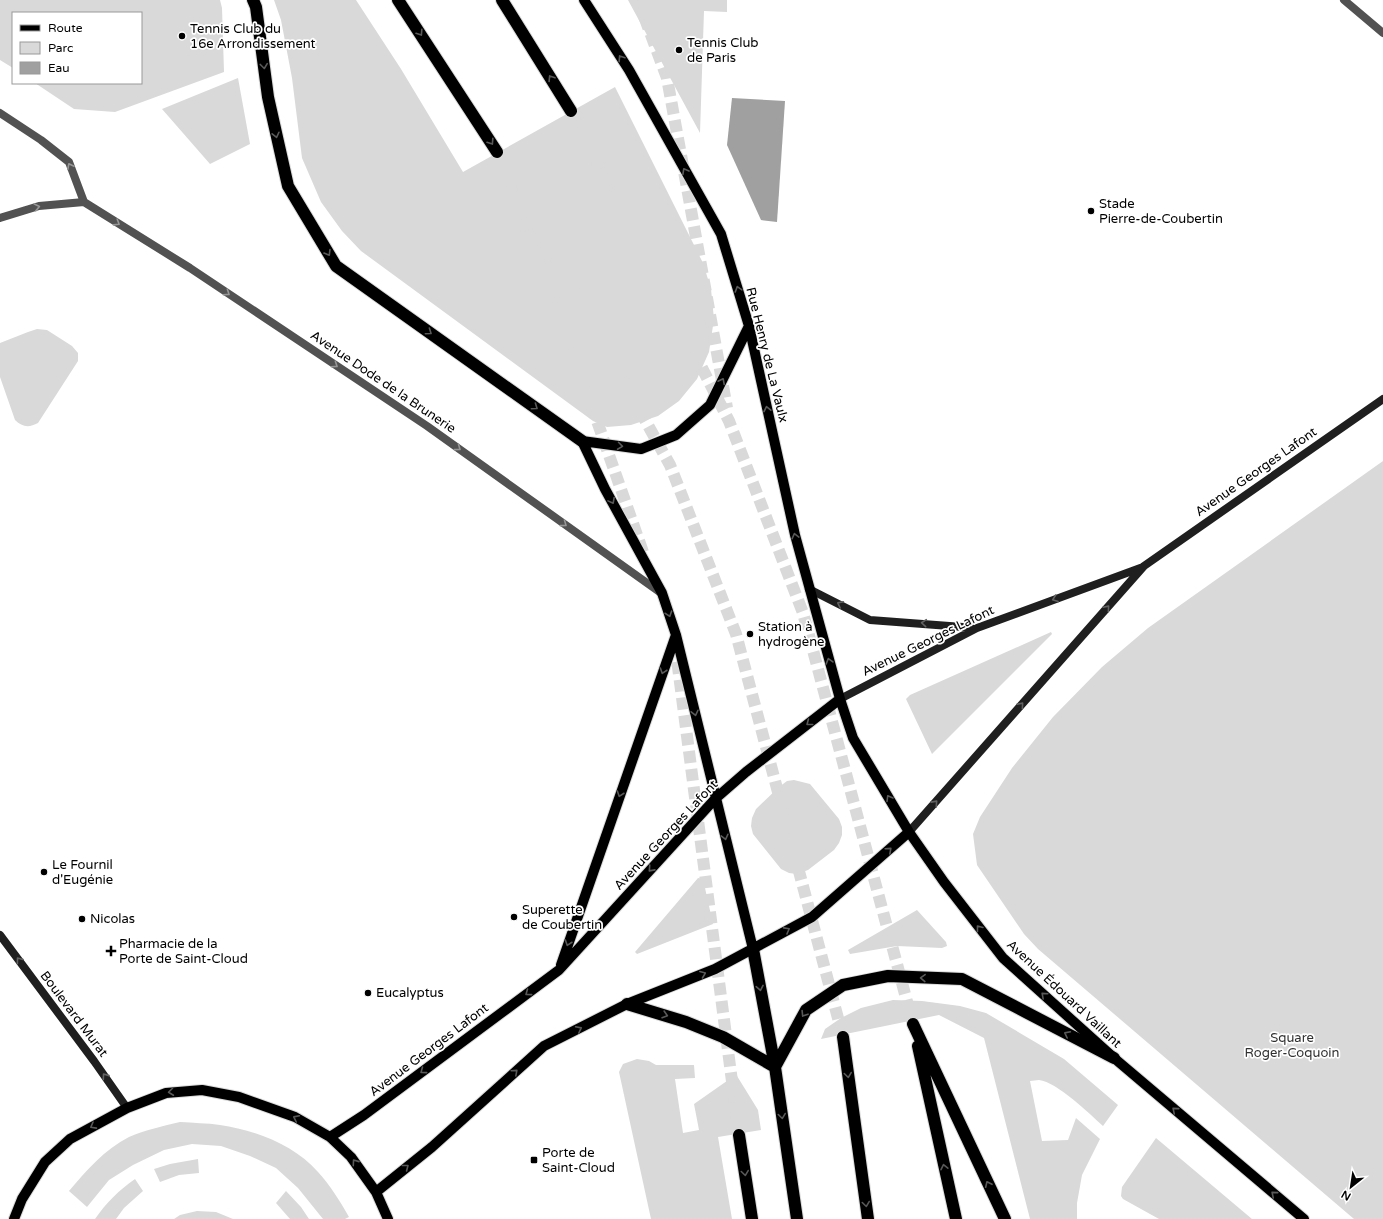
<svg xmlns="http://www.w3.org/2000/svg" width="1383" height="1219" viewBox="0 0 1383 1219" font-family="'Varela Round',sans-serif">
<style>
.green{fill:#d9d9d9}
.water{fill:#a0a0a0}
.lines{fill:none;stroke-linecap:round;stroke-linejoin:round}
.highway-tunnel{stroke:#d9d9d9;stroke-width:12;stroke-dasharray:12 6;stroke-linecap:butt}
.primary-casing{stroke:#dbdbdb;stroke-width:12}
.highway-casing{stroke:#dbdbdb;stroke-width:14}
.street{stroke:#525252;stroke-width:8}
.secondary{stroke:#1f1f1f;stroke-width:8}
.primary{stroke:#000;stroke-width:10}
.highway{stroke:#000;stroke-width:12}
.oneway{stroke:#595959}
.oneway2{stroke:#979797}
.oneway3{stroke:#626262}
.poi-dot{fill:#000;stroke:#fff;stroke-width:1.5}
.labels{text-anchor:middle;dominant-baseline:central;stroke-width:3.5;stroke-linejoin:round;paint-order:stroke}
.poi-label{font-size:13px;fill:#000;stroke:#fff;text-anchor:start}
.street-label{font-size:13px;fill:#000;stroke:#fff}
.park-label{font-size:13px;fill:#303030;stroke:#fff}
</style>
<rect width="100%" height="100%" fill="#fff"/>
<path class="green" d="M0 0H220L222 8 224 72 115 112 74 109 35 83H141V13H13V68L0 60Z
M274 0H356L401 69 463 172 615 87 703 263 711 289 714 319 709 352 697 379 679 401 658 416 631 425 607 427 593 421 361 251 342 231 321 202 302 158 292 78 281 20Z
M628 0H727V12L704 11 700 133Z
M238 78 250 144 210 164 162 109Z
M37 329 47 330 72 346 78 353V361L38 423C29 428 22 427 15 420L0 377V343L28 332Z
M1383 461V1219H1354L1038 949 1024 934 977 865 973 834 980 817 1012 768 1053 717 1102 667 1148 628Z
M1051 632 1052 634 932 754 906 699 910 695Z
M794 780 810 784 839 819 842 827V835L839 843 834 850 808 870 797 874 789 873 781 869 753 834 751 826 752 818 756 809 779 787 787 781Z
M698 878 703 879 713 924 637 954 635 952Z
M917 910 946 942 947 946 942 948 897 946 850 954 848 950Z
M893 1000 922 1001 960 1006 986 1013 1064 1059 1118 1105 1103 1126C1090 1114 1057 1082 1039 1080 1036 1080 1033 1081 1030 1081L1042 1141 1068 1140 1076 1118 1100 1139 1082 1175 1077 1203V1219H1030L984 1038 939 1015 821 1039 825 1029 841 1018 861 1008Z
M637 1059 649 1061 656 1065H694L695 1078 675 1079 683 1133 699 1130 694 1104 734 1076H737L750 1097 758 1110 761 1130 718 1137 732 1219H651L619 1072 623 1064Z
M180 1122C193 1123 207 1123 220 1125 255 1130 294 1145 318 1172 330 1185 340 1201 349 1217L345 1219H323L298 1188 276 1168 250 1156 221 1146 192 1144 164 1150 133 1165 109 1180 87 1207 69 1191C86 1171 105 1149 129 1137 145 1130 163 1126 180 1122Z
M1156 1138 1252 1219H1159L1123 1199 1121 1196 1122 1187Z
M198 1159 199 1173 179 1175 160 1182 154 1169 170 1164Z
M135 1179 143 1191 124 1208 116 1219H95C106 1203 119 1190 135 1179Z
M286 1191 301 1207 309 1219H290L276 1203Z
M197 1211 216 1212 233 1219H174L180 1215Z"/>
<path class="water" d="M732 98 785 101 777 222 761 220 727 145Z"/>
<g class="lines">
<path class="highway-tunnel" d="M638 0 667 78 727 408
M571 111 729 421 803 613 913 1024
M497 152 575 358 644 555
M518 190 670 465 736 634 843 1037
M675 644 739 1135"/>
<defs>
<path id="primary" d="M584 0 629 70 721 234 749 326 795 535 840 699 853 738 909 832 944 882 1003 958 1114 1058 1304 1219
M582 441 605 489 662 593 676 635 753 949
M582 441 641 449 676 435 710 405 749 326
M561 965 676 635
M330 1137 364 1115 559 970 715 799 746 772 840 699
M376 1192 432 1147 544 1046 627 1004 715 969 812 917 909 832
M14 1219 22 1199 45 1162 70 1139 127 1108 166 1093 202 1090 239 1097 295 1117 330 1137 351 1157 376 1192 388 1219"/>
<path id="highway" d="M253 0 256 7 268 97 288 186 336 266 582 441
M398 0 497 152
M502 0 571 111
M753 949 775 1067 797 1219
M627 1004 686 1022 723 1037 775 1067 806 1010 843 985 888 976 962 979 1114 1058
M913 1024 1005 1219
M843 1037 868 1219
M918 1046 956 1219
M739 1135 752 1219"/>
</defs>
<use href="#primary" class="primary-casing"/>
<use href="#highway" class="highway-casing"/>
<path class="street" d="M1344 0 1383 33
M0 113 41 140 69 162 84 202
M84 202 190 268 427 426 661 593
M0 218 39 206 84 202"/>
<path class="secondary" d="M809 589 870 620 976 628
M840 699 977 628 1143 567
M909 832 1144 566 1383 399
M0 935 94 1061 127 1108"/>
<use href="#primary" class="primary"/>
<use href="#highway" class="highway"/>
</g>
<defs><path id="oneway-chevron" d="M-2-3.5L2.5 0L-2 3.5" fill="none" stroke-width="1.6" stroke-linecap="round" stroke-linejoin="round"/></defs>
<g class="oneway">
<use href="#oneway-chevron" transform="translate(420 33) rotate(57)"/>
<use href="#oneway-chevron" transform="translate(621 58) rotate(-123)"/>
<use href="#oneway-chevron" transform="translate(264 66) rotate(83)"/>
<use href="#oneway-chevron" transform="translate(551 78) rotate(-122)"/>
<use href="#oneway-chevron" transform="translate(276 135) rotate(77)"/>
<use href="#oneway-chevron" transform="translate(491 142) rotate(57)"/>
<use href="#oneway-chevron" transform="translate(685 171) rotate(-119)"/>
<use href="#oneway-chevron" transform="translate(328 253) rotate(59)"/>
<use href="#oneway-chevron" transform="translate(738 289) rotate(-107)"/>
<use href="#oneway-chevron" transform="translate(429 332) rotate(35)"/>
<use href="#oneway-chevron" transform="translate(722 381) rotate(-63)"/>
<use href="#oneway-chevron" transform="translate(535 407) rotate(35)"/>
<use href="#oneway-chevron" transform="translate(767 409) rotate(-102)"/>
<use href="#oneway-chevron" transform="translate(620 446) rotate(8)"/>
<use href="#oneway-chevron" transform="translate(612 501) rotate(62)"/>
<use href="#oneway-chevron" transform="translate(795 536) rotate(-104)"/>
<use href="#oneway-chevron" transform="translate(669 614) rotate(71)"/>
<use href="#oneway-chevron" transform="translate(829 661) rotate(-106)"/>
<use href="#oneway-chevron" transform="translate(663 671) rotate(109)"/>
<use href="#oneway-chevron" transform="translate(695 713) rotate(77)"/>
<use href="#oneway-chevron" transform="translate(809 723) rotate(142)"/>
<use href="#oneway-chevron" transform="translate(620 794) rotate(109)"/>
<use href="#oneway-chevron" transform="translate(889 798) rotate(-121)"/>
<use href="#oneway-chevron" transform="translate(725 837) rotate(76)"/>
<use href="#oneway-chevron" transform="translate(889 850) rotate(-42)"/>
<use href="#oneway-chevron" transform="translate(651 869) rotate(132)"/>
<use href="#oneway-chevron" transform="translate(979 928) rotate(-128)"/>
<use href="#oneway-chevron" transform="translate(787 930) rotate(-29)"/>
<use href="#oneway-chevron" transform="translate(568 943) rotate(109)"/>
<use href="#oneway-chevron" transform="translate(703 974) rotate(-22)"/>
<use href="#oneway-chevron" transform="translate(923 978) rotate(-178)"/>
<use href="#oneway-chevron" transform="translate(760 988) rotate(79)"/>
<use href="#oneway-chevron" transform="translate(528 993) rotate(143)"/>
<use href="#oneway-chevron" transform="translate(1044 995) rotate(-138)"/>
<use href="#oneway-chevron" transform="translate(804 1014) rotate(122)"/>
<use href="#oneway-chevron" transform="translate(665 1015) rotate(17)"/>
<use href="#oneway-chevron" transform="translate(579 1029) rotate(-27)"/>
<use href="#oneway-chevron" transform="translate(1067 1034) rotate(-153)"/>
<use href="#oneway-chevron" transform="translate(423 1071) rotate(143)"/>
<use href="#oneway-chevron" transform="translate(515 1072) rotate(-42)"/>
<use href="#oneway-chevron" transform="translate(848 1075) rotate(82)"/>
<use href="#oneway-chevron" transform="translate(171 1092) rotate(173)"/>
<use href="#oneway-chevron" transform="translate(1175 1110) rotate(-140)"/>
<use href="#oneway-chevron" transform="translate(782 1116) rotate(82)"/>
<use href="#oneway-chevron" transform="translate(296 1118) rotate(-154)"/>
<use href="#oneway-chevron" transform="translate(93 1126) rotate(151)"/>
<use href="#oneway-chevron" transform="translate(355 1162) rotate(-125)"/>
<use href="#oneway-chevron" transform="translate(406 1167) rotate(-38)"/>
<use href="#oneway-chevron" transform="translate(944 1167) rotate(-102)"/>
<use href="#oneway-chevron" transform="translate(745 1173) rotate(82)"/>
<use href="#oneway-chevron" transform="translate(988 1184) rotate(-115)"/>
<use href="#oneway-chevron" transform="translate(1274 1194) rotate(-140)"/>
<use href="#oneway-chevron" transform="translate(866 1204) rotate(82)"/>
</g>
<g class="oneway2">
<use href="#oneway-chevron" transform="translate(70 166) rotate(-117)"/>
<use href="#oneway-chevron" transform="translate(37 207) rotate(-13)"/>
<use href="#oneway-chevron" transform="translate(117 223) rotate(32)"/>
<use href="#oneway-chevron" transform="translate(227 293) rotate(34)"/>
<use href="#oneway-chevron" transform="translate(335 365) rotate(34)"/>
<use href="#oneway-chevron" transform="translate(458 448) rotate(36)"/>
<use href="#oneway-chevron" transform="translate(564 524) rotate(36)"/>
</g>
<g class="oneway3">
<use href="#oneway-chevron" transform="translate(1055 599) rotate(160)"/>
<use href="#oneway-chevron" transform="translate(840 604) rotate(-153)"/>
<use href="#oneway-chevron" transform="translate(1107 608) rotate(-49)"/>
<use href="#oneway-chevron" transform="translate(924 623) rotate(-175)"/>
<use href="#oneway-chevron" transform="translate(1021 705) rotate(-49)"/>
<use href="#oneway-chevron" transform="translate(935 803) rotate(-48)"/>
<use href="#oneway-chevron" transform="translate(19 960) rotate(-127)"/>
<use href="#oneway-chevron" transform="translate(105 1076) rotate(-125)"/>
</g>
<g class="poi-dot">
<circle cx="182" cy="36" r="4"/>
<circle cx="679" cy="50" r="4"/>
<circle cx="1091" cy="211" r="4"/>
<circle cx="750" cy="634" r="4"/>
<circle cx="44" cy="872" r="4"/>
<circle cx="514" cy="917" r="4"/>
<circle cx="82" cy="919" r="4"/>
<path d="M109 945h4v4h4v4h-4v4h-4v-4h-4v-4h4z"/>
<circle cx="368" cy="993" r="4"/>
<rect x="530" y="1156" width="8" height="8" rx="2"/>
</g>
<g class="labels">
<g class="poi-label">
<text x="190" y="29">Tennis Club du<tspan x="190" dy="15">16e Arrondissement</tspan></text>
<text x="687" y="43">Tennis Club<tspan x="687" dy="15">de Paris</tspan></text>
<text x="1099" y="204">Stade<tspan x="1099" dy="15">Pierre-de-Coubertin</tspan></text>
<text x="758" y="627">Station à<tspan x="758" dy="15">hydrogène</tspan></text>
<text x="52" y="865">Le Fournil<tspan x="52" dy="15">d'Eugénie</tspan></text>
<text x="522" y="910">Superette<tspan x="522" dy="15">de Coubertin</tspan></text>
<text x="90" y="919">Nicolas</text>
<text x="119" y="944">Pharmacie de la<tspan x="119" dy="15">Porte de Saint-Cloud</tspan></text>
<text x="376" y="993">Eucalyptus</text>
<text x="542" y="1153">Porte de<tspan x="542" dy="15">Saint-Cloud</tspan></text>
</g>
<g class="street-label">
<text transform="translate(767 355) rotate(76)">Rue Henry de La Vaulx</text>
<text transform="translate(383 382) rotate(34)">Avenue Dode de la Brunerie</text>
<text transform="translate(1256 472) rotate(-35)">Avenue Georges Lafont</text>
<text transform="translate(928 641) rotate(-26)">Avenue Georges Lafont</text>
<text transform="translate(666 835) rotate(-47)">Avenue Georges Lafont</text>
<text transform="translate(1064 994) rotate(43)">Avenue Édouard Vaillant</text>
<text transform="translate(74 1014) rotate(53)">Boulevard Murat</text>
<text transform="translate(429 1050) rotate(-37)">Avenue Georges Lafont</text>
</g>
<g class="park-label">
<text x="1292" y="1038">Square<tspan x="1292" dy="15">Roger-Coquoin</tspan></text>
</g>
</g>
<rect x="12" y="12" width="130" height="72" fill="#ffffff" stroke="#999999"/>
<rect x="20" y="25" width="20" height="6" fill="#000000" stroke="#999999"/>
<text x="48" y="32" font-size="12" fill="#000000">Route</text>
<rect x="20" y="42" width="20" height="12" fill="#d9d9d9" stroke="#999999"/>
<text x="48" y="52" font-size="12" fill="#000000">Parc</text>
<rect x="20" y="62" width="20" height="12" fill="#a0a0a0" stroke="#999999"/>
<text x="48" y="72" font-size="12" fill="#000000">Eau</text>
<g transform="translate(1351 1187) rotate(210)" stroke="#ffffff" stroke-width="3" paint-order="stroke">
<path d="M0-3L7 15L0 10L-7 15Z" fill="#000000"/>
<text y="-6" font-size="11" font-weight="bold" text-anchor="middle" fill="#000000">N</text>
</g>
</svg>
